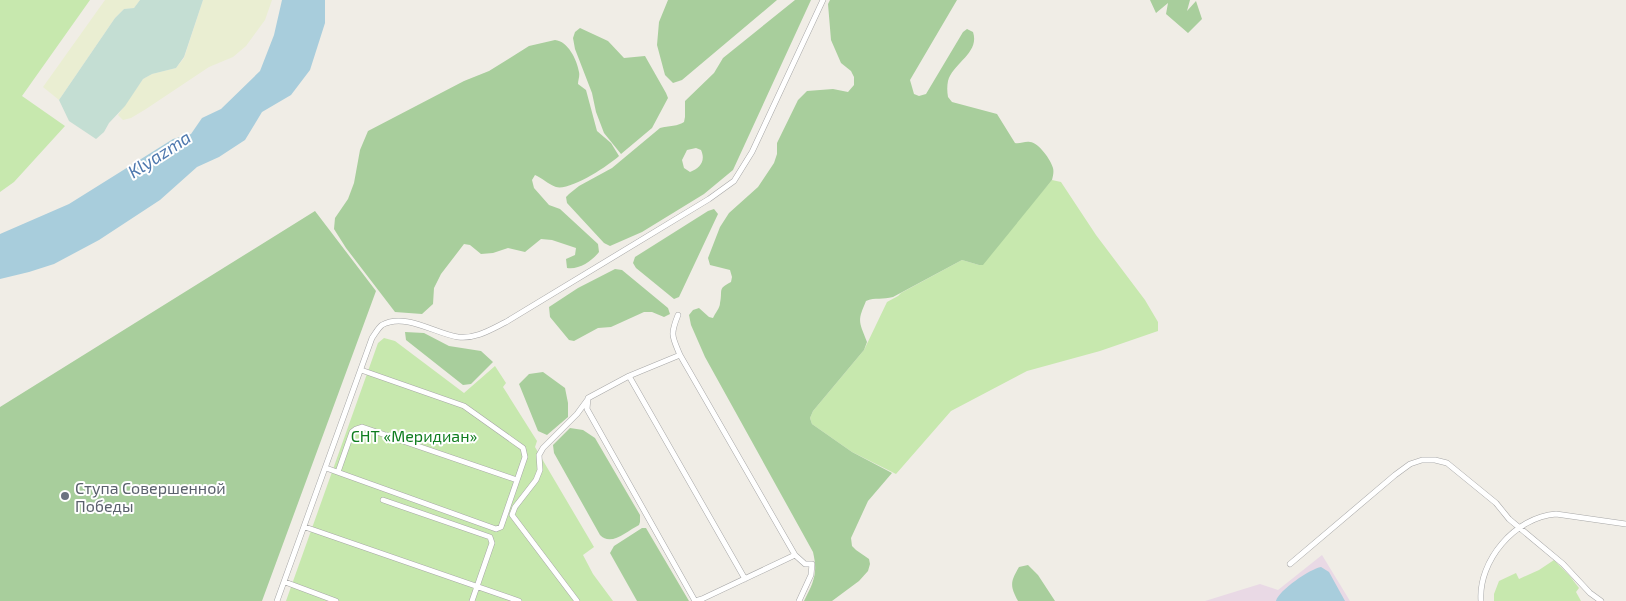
<svg xmlns="http://www.w3.org/2000/svg" width="1626" height="601" viewBox="0 0 1626 601" font-family="'Exo 2',sans-serif">
<style>
.industrial{fill:#e9d9e5}
.farmland{fill:#eaeed2}
.grass{fill:#c7e8ae}
.forest{fill:#a8ce9c;fill-rule:evenodd}
.wetland{fill:#c4ded3}
.water{fill:#a8cddc}
.lines{fill:none;stroke-linecap:round;stroke-linejoin:round}
.minor-casing{stroke:#a7a7a7;stroke-width:6}
.minor{stroke:#fff;stroke-width:5}
.worship-dot{fill:#6b7280;stroke:#fff;stroke-width:2}
.labels{text-anchor:middle;dominant-baseline:central;stroke-width:4;stroke-linejoin:round;paint-order:stroke}
.park-label{font-size:16px;fill:#0f7d1f;stroke:#fff}
.worship-label{font-size:16px;fill:#5b616d;stroke:#fff;text-anchor:start}
.water-label{font-size:18px;font-style:italic;fill:#4e78ae;stroke:#fff}
</style>
<rect width="100%" height="100%" fill="#f0ede6"/>
<path class="industrial" d="M1322 555 1350 601H1205L1260 584 1278 590Z"/>
<path class="farmland" d="M105 0H140L134 8 124 9 115 18 59 100 43 87Z
M203 0H272L265 20 246 46 233 57 209 67 146 109 131 118 123 120 118 115 143 79 152 74 176 68 184 58Z"/>
<path class="grass" d="M0 0H90L22 96 65 126 14 182 0 192Z
M1052 180 1061 182 1096 235 1145 300 1158 322V331L1100 351 1027 371 951 411 896 474 852 452 812 424 810 418 813 411 864 350 887 302 898 296 901 293 962 260 979 265Z
M384 338 395 341 464 393 495 366 506 383 503 387 537 441 535 447 594 547 583 555 593 574 613 601H286L378 343Z
M1554 560 1569 575 1579 588 1576 592 1581 601H1494V594L1499 581 1516 573 1519 579 1539 570Z"/>
<path class="forest" d="M668 0H777L682 80 673 83 665 75 657 45 659 22Z
M795 0H811L733 170 704 194 642 232 610 246 604 243 567 203 566 197 569 194 579 186 612 168 660 128C668 126 679 126 684 122L685 117V101L714 73 723 58ZM696 148 701 150C706 161 700 168 690 172L684 168 682 160 687 150Z
M830 0H957L910 80 914 94 919 96 926 94 963 32 967 29 973 32C980 53 953 63 948 81 947 86 947 91 948 97L952 102 997 114 1015 143C1020 144 1025 141 1030 142 1039 143 1051 160 1053 168 1054 172 1053 176 1052 180L983 265H979L962 260 893 297C883 300 875 297 866 301 857 322 859 321 867 342L864 350 813 411 810 418 812 424 852 452 892 473 868 501 851 538 852 546 856 550 869 559 870 564 868 571 859 581 832 601H804C814 582 818 573 813 552L705 357 691 325 689 315 693 310 699 308 709 317 713 318C715 313 720 308 720 303 723 290 717 289 731 282L732 277 730 270 710 265 708 258 720 227 729 213 758 187 774 163 777 154V143L798 100 807 91 833 89 848 92 854 85V77L851 71 841 63 831 40 828 4Z
M1150 0H1190L1187 11 1196 1 1202 19 1188 33 1166 14 1168 3 1156 13Z
M580 28 608 41 624 58 645 56 666 93 668 98 652 128 621 154 604 133 596 112 592 93 575 49 573 38 575 32Z
M555 40C568 41 577 60 579 72 580 76 578 80 578 84L586 90 597 131 611 143 619 156C608 166 570 191 556 187 548 184 542 178 535 175L532 180 534 188 549 205 560 209 598 244 599 252C592 261 579 270 567 268L566 259 575 255 576 248 552 240 541 239 525 252 508 248 493 253 481 254 470 245 464 244 441 274 434 288 433 304 422 314 395 312 346 248 334 229 335 218 348 199 354 183 360 150 368 131 464 81 489 71 529 46Z
M714 209 718 214 679 297 674 299 636 268 633 263 635 257 708 211Z
M315 211 376 291 262 601H0V407Z
M615 269 622 270 668 308 670 314 664 317 652 312H644L611 327 598 328 574 341 569 340 550 317 549 307 578 288Z
M405 332 424 333 449 346 481 351 493 362 471 384 463 385 406 340Z
M543 372 565 388 568 403V417L547 435 538 431 519 384 529 374Z
M570 428 583 430 595 438 640 515V522L639 525C627 531 611 547 600 535L554 453 553 445Z
M642 528H646L689 601H637L610 553 614 546Z
M1028 565 1038 575 1055 601H1018C1010 586 1010 582 1019 567Z"/>
<path class="wetland" d="M140 0H203L184 57 176 68 152 74 143 79 125 106 109 123 104 132 96 139 69 121 59 100 115 18 124 9 134 8Z"/>
<path class="water" d="M282 0H325V23L310 70 291 95 262 112 245 140 219 157 197 167 160 200 99 240 54 264 29 272 0 279V234L69 204 173 139 191 134 202 118 221 109 260 71 274 35Z
M1321 567 1329 572 1345 601H1276C1279 590 1310 569 1321 567Z"/>
<g class="lines">
<defs>
<path id="minor" d="M678 315C670 335 672 336 680 355L629 376 588 398 587 409 695 601
M680 355 795 555 702 599 695 601
M629 376 745 579
M326 468 496 529 501 527 525 457 523 448 464 406 361 370
M338 472 352 432 356 429 362 427 517 480
M383 500 490 537 492 543 472 601
M305 527 519 601
M795 555 805 564H812L811 575 799 601
M1290 564 1395 475 1410 464 1422 460H1435L1447 463 1496 503 1509 519 1563 564 1590 593 1601 601
M285 582 336 601
M277 601 372 338C375 334 378 328 382 325 405 312 436 334 458 337 476 339 490 330 506 322L709 199 734 181 752 152 823 0
M577 601 512 515 515 507 536 480 540 470 539 455 543 448 577 414 588 399
M1481 601C1478 561 1515 517 1556 514L1626 524"/>
</defs>
<use href="#minor" class="minor-casing"/>
<use href="#minor" class="minor"/>
</g>
<circle class="worship-dot" cx="65" cy="496" r="5"/>
<g class="labels">
<g class="park-label">
<text x="414" y="435">СНТ «Меридиан»</text>
</g>
<g class="worship-label">
<text x="75" y="487">Ступа Совершенной<tspan x="75" dy="18">Победы</tspan></text>
</g>
<g class="water-label">
<text transform="translate(159 154) rotate(-33)">Klyazma</text>
</g>
</g>
</svg>
